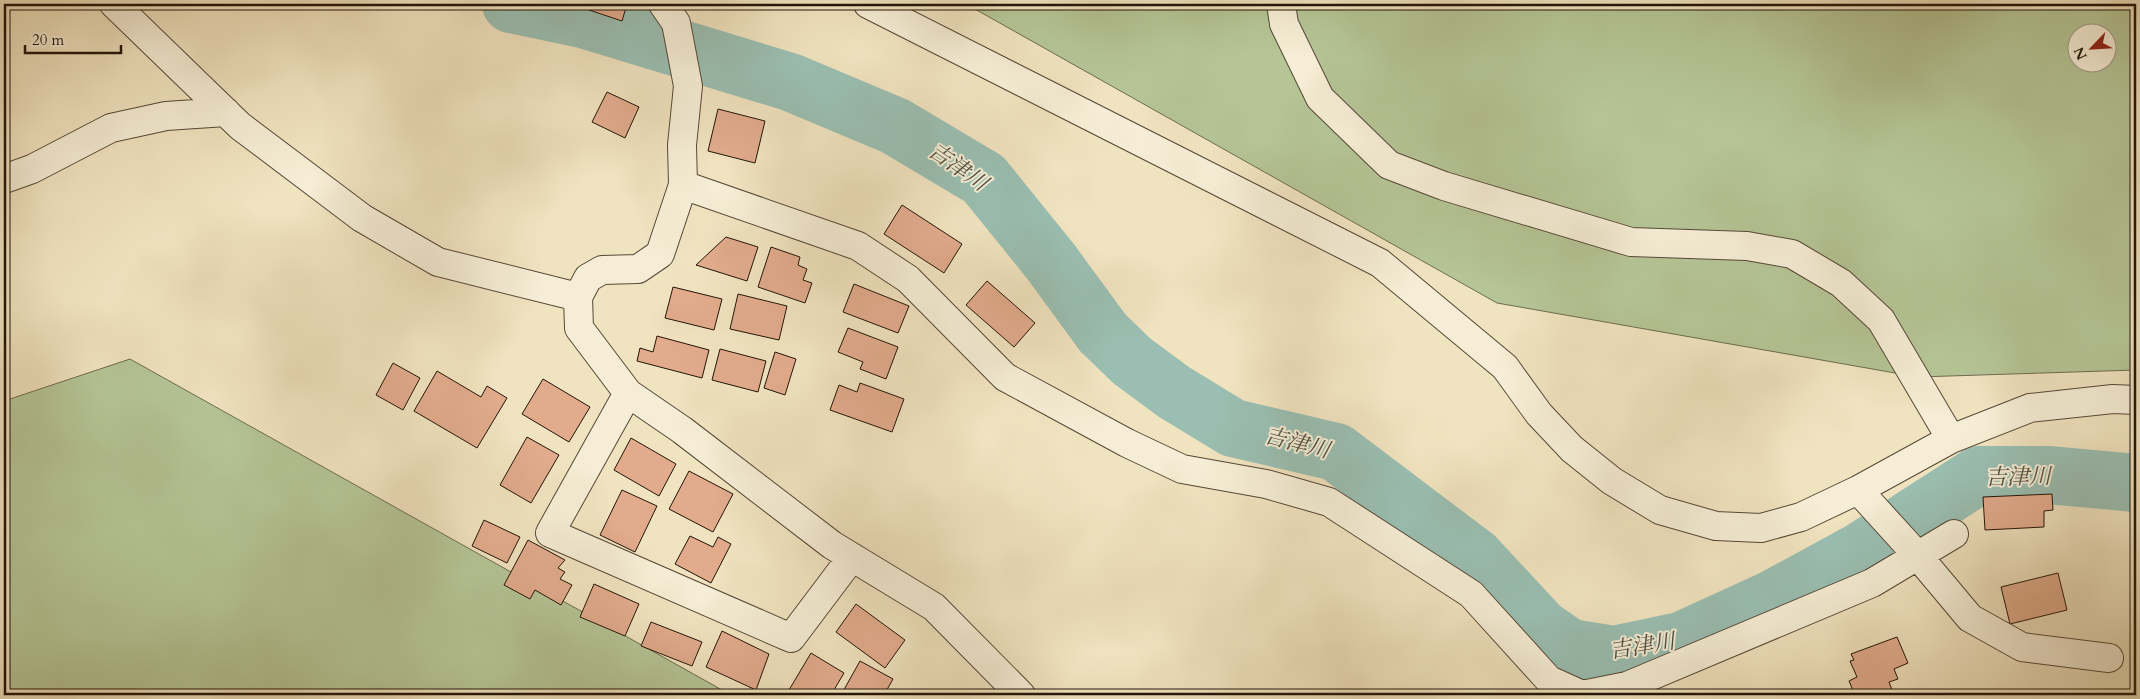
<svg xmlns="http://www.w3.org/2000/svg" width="2140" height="699" viewBox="0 0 2140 699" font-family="Cardo,'Noto Serif JP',serif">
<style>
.green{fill:#b5c596;stroke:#6c6c50;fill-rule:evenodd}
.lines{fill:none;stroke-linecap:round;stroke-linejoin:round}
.river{stroke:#9abeb1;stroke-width:58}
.building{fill:#e1ab8c;stroke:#231409}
.minor-casing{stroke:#564836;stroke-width:30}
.minor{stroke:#f5edd5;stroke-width:28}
.labels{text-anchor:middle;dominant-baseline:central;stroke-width:4;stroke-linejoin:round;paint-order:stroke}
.water-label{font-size:22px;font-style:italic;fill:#4d5044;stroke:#f5edd5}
</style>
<rect width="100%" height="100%" fill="#f0e3bf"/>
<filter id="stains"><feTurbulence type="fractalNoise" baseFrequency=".004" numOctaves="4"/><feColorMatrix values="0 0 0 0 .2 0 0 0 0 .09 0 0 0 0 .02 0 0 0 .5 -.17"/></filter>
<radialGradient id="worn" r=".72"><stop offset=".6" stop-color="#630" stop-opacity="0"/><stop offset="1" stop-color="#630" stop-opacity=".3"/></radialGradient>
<path class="green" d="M966 4H2136V370L1918 377 1497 303ZM2078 32H2108V62H2078Z
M130 359 731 695H4V401Z"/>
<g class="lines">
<path class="river" d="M511 4 583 19 790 82 895 126 984 179 1051 262 1103 333 1132 361 1174 392 1233 428 1336 452 1475 557 1541 628 1570 648 1614 655 1681 641 1771 600 1861 551 1979 475H2048L2136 483"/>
</g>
<path class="building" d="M568 4H581L579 8Z
M588 4H627L622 21 586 9Z
M607 92 639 107 625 138 592 122Z
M718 109 765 121 755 163 708 151Z
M902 205 962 244 944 273 884 234Z
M726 237 758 247 747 281 696 265Z
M771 247 800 257 798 265 807 269 803 280 812 283 805 303 758 287Z
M987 281 1035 323 1014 347 966 305Z
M854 284 909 306 898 333 843 312Z
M673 287 722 299 714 330 665 318Z
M738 294 787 306 779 340 730 329Z
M848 328 898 347 886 379 860 369 863 362 838 352Z
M657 336 709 350 702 378 637 361 640 348 653 352Z
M720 349 766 361 758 392 712 380Z
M775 352 796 359 785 395 764 388Z
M393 363 420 378 403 410 376 395Z
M437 371 481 397 487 386 507 398 477 448 414 411Z
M543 379 590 407 569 442 522 414Z
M860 383 904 399 892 432 830 410 839 385 857 392Z
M527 437 559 455 531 503 500 485Z
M631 438 676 464 659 496 614 470Z
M689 471 733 494 713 532 669 509Z
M622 490 657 506 635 552 600 535Z
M2052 494 2053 510 2044 511V527L1985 530 1983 497Z
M484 520 520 537 507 563 472 546Z
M690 536 713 547 718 537 731 544 711 583 675 564Z
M528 540 565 560 558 568 565 572 560 579 572 585 561 605 535 590 530 599 504 585Z
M2058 573 2067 610 2010 624 2001 587Z
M594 584 639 604 625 636 580 617Z
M856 604 905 640 885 668 836 632Z
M651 622 702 642 692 666 641 646Z
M722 631 769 654 756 690 706 667Z
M1897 637 1908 663 1894 669 1898 679 1889 682 1894 695H1855L1849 681 1857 677 1850 661 1854 660 1851 654Z
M811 653 844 673 831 695H786Z
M860 661 893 679 884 695H841Z"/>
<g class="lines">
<defs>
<path id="minor" d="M114 4 240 126 362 218 438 262 578 297
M663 4 676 23 688 86 682 145 683 185 660 254 638 269 602 270 588 278 578 297 579 328 628 393 682 430 832 545 934 607 1021 695
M868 4 1380 263 1505 367 1539 414 1572 449 1612 481 1660 510 1716 526 1761 528 1801 517 1858 490 1951 439 2030 408 2113 399 2136 400
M1281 4 1284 24 1320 98 1389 165 1444 186 1631 242 1747 246 1792 254 1841 283 1881 320 1951 439
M4 179 32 169 111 128 166 116 226 112
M683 185 858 246 908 279 1005 377 1127 443 1182 469 1266 484 1329 502 1471 594 1549 680 1582 695 1627 686 1872 583 1954 534
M628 393 550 533 791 638 852 557
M1858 490 1918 556 1970 618 2022 647 2109 658"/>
</defs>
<use href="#minor" class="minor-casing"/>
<use href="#minor" class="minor"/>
</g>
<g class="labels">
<g class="water-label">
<text transform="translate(958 167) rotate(35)">吉津川</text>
<text transform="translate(1297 443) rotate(14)">吉津川</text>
<text transform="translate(2018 477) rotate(-1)">吉津川</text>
<text transform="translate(1642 646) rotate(-9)">吉津川</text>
</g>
</g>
<rect width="2140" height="699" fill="none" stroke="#f0e3bf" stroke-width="20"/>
<rect x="5" y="5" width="2130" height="689" fill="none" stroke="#231409" stroke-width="2.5"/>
<rect x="10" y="10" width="2120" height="679" fill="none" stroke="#231409"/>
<g transform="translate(2092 48) rotate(245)"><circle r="24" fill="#f5edd5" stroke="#a19683"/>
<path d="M0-4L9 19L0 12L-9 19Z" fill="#8f2418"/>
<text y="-8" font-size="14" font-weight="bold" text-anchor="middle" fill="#231409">N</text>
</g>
<path d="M25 45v8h96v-8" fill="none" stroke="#231409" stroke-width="2.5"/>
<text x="32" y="45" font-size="15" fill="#231409" stroke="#f5edd5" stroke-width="4" paint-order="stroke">20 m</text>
<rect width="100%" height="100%" filter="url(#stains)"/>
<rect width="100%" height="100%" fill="url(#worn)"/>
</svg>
